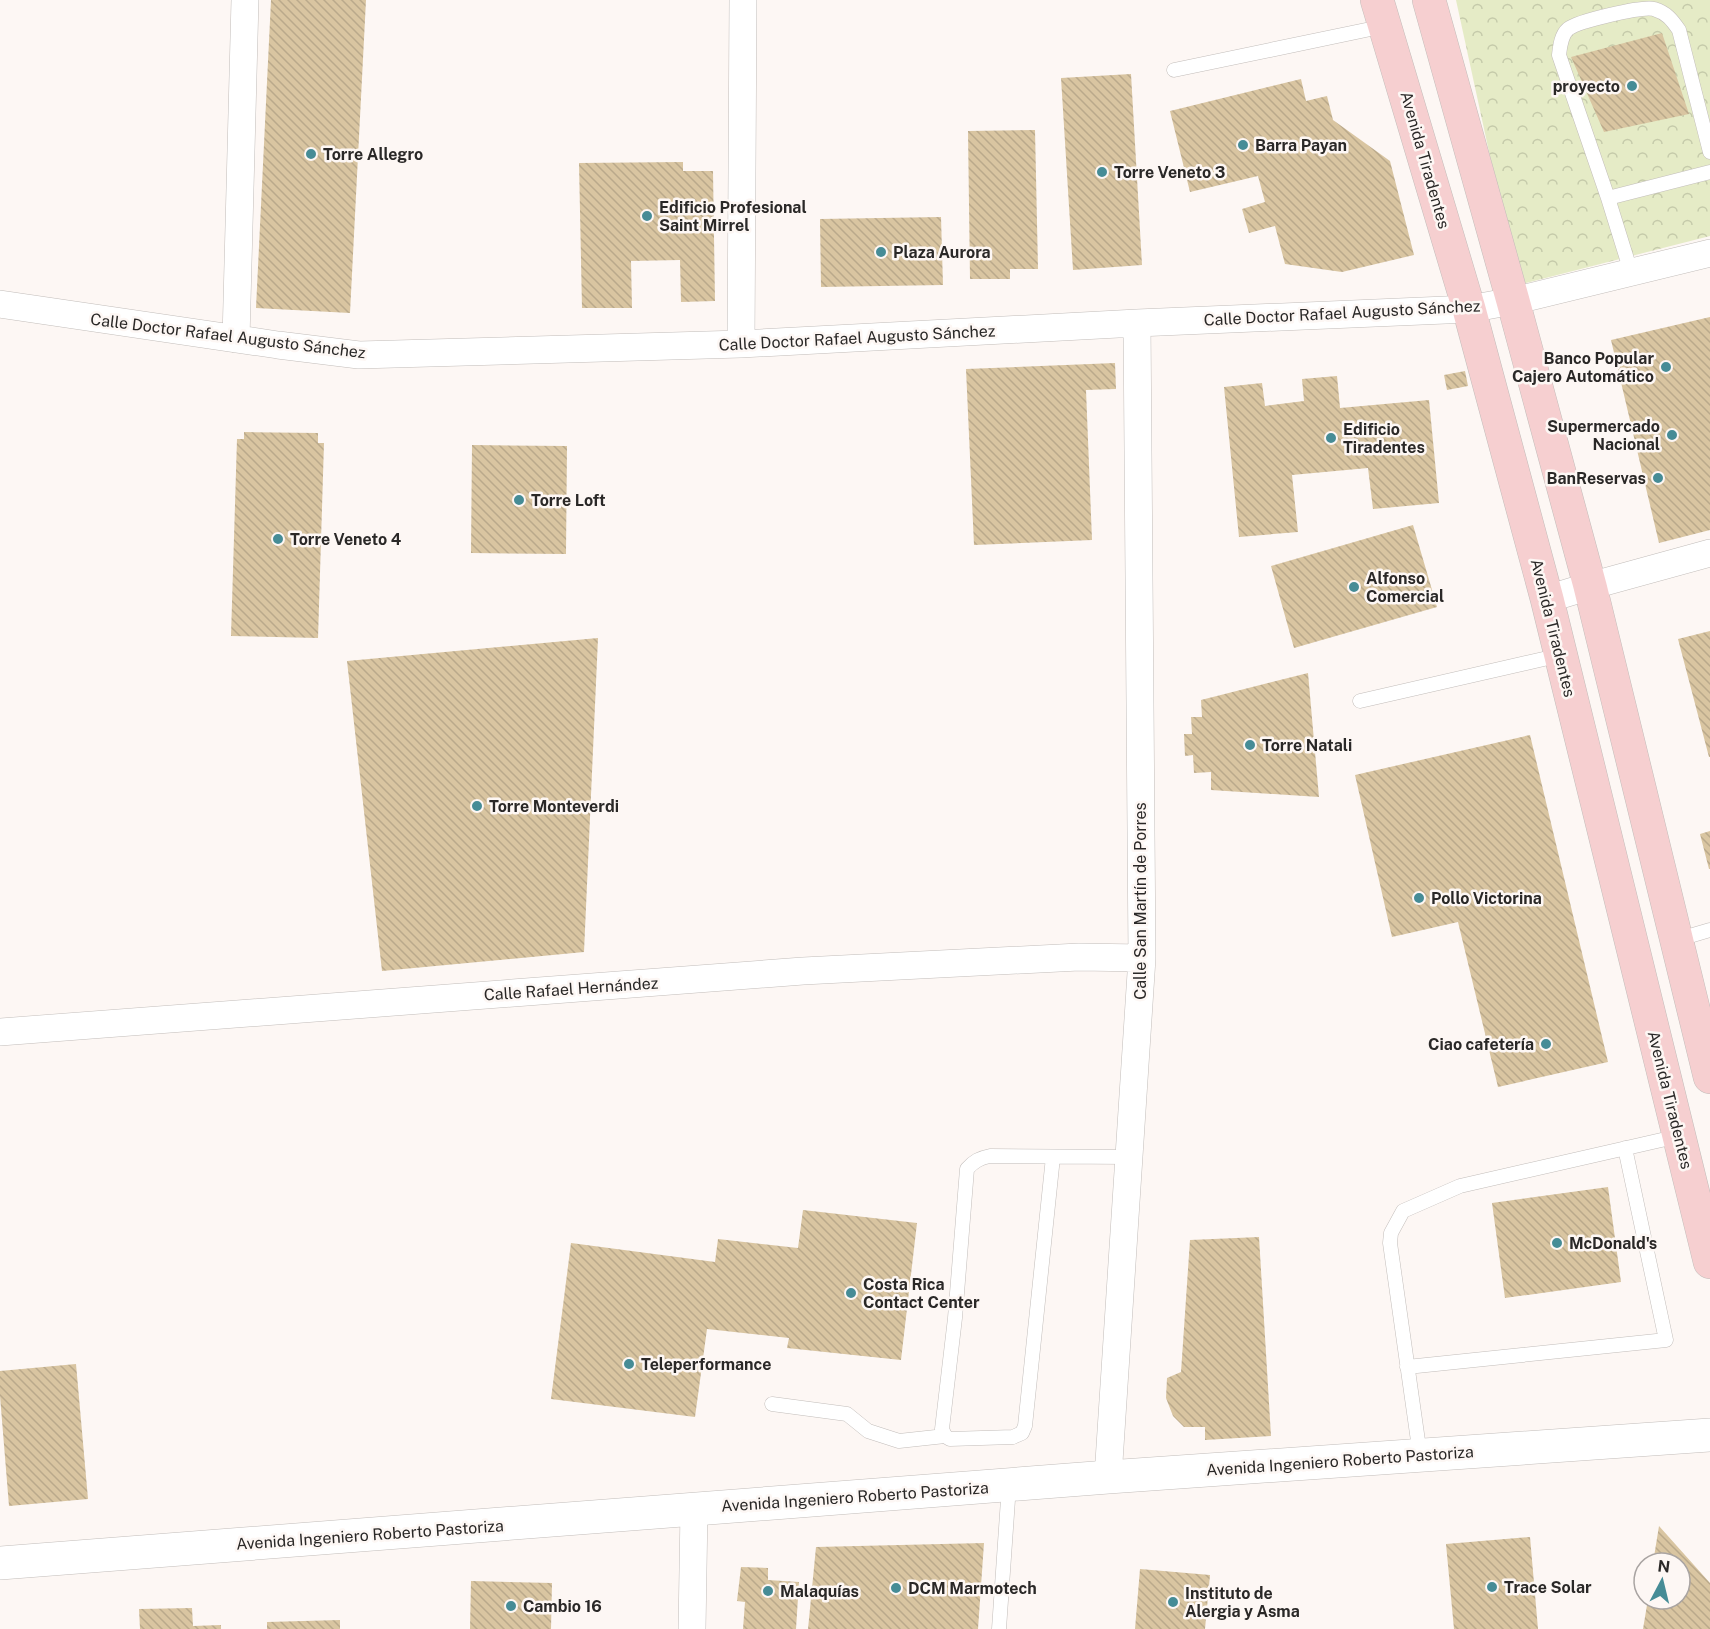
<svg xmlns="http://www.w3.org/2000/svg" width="1710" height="1629" viewBox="0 0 1710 1629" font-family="'Public Sans',sans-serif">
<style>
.forest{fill:url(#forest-crowns)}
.building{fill:url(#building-back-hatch)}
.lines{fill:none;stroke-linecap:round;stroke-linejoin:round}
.service-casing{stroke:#c2bdba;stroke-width:15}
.minor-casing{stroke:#c2bdba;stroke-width:28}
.tertiary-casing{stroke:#c2bdba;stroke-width:34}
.secondary-casing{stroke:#c2bdba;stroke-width:34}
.service{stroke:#fff;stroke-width:14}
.minor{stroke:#fff;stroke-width:27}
.tertiary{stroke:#fff;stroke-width:33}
.secondary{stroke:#f6cfd0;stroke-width:33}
.poi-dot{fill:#468c96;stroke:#fdf7f4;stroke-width:2}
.labels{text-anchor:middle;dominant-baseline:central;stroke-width:5;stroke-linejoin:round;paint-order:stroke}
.poi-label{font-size:16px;font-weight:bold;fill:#2a2827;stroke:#fdf7f4;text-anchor:start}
.street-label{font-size:16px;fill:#2a2827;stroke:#fdf7f4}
</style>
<defs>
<pattern id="forest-crowns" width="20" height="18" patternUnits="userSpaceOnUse" patternTransform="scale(1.5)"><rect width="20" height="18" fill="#e5ebc6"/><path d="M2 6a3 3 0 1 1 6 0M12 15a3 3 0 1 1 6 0" fill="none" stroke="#c5caaa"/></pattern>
<pattern id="building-back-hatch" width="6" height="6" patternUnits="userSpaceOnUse" patternTransform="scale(1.5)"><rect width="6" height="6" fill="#d9c5a1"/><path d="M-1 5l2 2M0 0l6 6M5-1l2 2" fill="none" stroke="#baa98b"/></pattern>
</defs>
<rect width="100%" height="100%" fill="#fdf7f4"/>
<path class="forest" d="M1456 0H1710V236L1518 285Z"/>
<path class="building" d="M271 0H366L350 313 256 308Z
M1662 33 1689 114 1604 132 1571 57Z
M1131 74 1142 265 1073 270 1061 78Z
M1301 79 1306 101 1327 96 1333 120 1390 161 1414 255 1342 272 1285 264 1275 226 1249 233 1242 209 1265 202 1258 176 1190 192 1170 111Z
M1035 130 1038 269H1010V279H970L968 131Z
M683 162V171H713L715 301 681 302 680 260 631 261 632 308H582L579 163Z
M941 217 943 285 821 287 820 219Z
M1710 317V530L1659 543 1611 340Z
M1115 363 1116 389 1086 390 1092 540 974 545 966 369Z
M1465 371 1468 386 1447 390 1444 375Z
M1337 376 1340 408 1429 400 1439 503 1373 509 1368 468 1292 475 1298 532 1239 537 1224 387 1262 383 1265 406 1304 401 1302 379Z
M244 432 318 433V443H324L318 638 231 636 237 439H244Z
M472 445 567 446 566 554 471 553Z
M1413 525 1437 607 1294 648 1271 566Z
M1710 631V757H1709L1678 639Z
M598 638 584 952 382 971 347 661Z
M1308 673 1319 797 1211 790V772L1194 773 1193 755 1185 756 1184 734H1192L1191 717H1202L1201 700Z
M1530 735 1608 1062 1498 1087 1458 922 1392 937 1355 775Z
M1710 831V869H1709L1700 834Z
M1608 1187 1621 1282 1505 1298 1492 1203Z
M803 1210 917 1223 901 1360 787 1348 789 1338 707 1329 695 1417 551 1399 571 1243 715 1262 718 1239 798 1248Z
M1259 1237 1271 1436 1205 1440V1427H1184L1173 1416 1166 1398 1167 1378 1181 1372 1190 1240Z
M76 1364 88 1499 9 1506 0 1396V1371Z
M1659 1526 1710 1583V1629H1643L1648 1599H1680V1563H1653Z
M1530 1537 1538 1629H1454L1446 1544Z
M984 1543 978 1629H808L816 1547Z
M741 1567 768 1568V1580L799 1582 796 1629H743L745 1602 737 1601Z
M1140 1569 1210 1575 1205 1629H1135Z
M471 1581 552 1583 551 1629H470Z
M192 1608 193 1626 221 1625V1629H140L139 1609Z
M340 1620V1629H267V1622Z"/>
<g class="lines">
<defs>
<path id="service" d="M1174 70 1385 26
M1608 198 1710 172
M1631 272 1608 198 1559 55C1560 47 1561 35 1568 29 1578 21 1642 6 1654 9 1667 13 1672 20 1679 30L1710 152
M1360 701 1561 655
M1676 940 1710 930
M1053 1157 1025 1426 1022 1433 1013 1437 950 1439 945 1436 942 1429 955 1318 967 1169C974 1161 980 1158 990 1156L1129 1157
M1407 1367 1666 1340 1625 1148
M772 1404 847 1414 868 1431 899 1441 945 1436
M1420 1455 1390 1243 1391 1233 1403 1211 1460 1186 1679 1136
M999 1629 1009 1485"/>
<path id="minor" d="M0 304 278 345 359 355 741 344 1137 323 1469 309 1513 301 1710 253
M236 339 245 0
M741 344 743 0
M1547 599 1590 586 1710 553
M0 1032 803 971 1079 957 1142 958
M1108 1477 1142 958 1137 323
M692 1629 694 1510"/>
<path id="tertiary" d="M0 1563 1108 1477 1710 1435"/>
<path id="secondary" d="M1377 0 1469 309 1547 599 1710 1262
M1429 0 1513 301 1590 586 1710 1077"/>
</defs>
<use href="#service" class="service-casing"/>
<use href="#minor" class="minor-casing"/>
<use href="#tertiary" class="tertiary-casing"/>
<use href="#secondary" class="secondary-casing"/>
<use href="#service" class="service"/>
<use href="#minor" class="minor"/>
<use href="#tertiary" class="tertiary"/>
<use href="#secondary" class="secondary"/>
</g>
<g class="poi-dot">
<circle cx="1632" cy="86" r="6"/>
<circle cx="1243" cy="145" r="6"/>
<circle cx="311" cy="154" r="6"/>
<circle cx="1102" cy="172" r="6"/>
<circle cx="647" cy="216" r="6"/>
<circle cx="881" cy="252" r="6"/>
<circle cx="1666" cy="367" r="6"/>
<circle cx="1672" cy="435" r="6"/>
<circle cx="1331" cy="438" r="6"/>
<circle cx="1658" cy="478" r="6"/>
<circle cx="519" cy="500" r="6"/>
<circle cx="278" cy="539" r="6"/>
<circle cx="1354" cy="587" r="6"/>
<circle cx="1250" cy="745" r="6"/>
<circle cx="477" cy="806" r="6"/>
<circle cx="1419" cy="898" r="6"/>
<circle cx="1546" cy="1044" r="6"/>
<circle cx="1557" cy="1243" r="6"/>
<circle cx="851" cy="1293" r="6"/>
<circle cx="629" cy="1364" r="6"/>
<circle cx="1492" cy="1587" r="6"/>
<circle cx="896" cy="1588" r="6"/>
<circle cx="768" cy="1591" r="6"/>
<circle cx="1173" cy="1602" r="6"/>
<circle cx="511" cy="1606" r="6"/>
</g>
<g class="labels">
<g class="poi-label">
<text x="1620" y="86" text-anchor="end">proyecto</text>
<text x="1255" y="145">Barra Payan</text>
<text x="323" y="154">Torre Allegro</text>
<text x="1114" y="172">Torre Veneto 3</text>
<text x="659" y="207">Edificio Profesional<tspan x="659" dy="18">Saint Mirrel</tspan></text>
<text x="893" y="252">Plaza Aurora</text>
<text x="1654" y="358" text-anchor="end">Banco Popular<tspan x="1654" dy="18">Cajero Automático</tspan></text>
<text x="1660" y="426" text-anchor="end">Supermercado<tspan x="1660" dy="18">Nacional</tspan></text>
<text x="1343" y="429">Edificio<tspan x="1343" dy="18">Tiradentes</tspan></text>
<text x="1646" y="478" text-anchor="end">BanReservas</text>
<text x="531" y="500">Torre Loft</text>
<text x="290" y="539">Torre Veneto 4</text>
<text x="1366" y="578">Alfonso<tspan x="1366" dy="18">Comercial</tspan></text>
<text x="1262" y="745">Torre Natali</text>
<text x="489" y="806">Torre Monteverdi</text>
<text x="1431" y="898">Pollo Victorina</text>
<text x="1534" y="1044" text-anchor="end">Ciao cafetería</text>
<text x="1569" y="1243">McDonald's</text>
<text x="863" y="1284">Costa Rica<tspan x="863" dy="18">Contact Center</tspan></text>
<text x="641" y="1364">Teleperformance</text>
<text x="1504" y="1587">Trace Solar</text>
<text x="908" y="1588">DCM Marmotech</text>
<text x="780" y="1591">Malaquías</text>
<text x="1185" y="1593">Instituto de<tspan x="1185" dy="18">Alergia y Asma</tspan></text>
<text x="523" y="1606">Cambio 16</text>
</g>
<g class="street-label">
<text transform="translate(1425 160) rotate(74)">Avenida Tiradentes</text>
<text transform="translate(1342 313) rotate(-3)">Calle Doctor Rafael Augusto Sánchez</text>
<text transform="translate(228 336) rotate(7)">Calle Doctor Rafael Augusto Sánchez</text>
<text transform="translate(857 338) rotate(-3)">Calle Doctor Rafael Augusto Sánchez</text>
<text transform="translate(1553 628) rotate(76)">Avenida Tiradentes</text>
<text transform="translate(1140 901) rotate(-90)">Calle San Martín de Porres</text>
<text transform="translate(571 989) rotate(-4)">Calle Rafael Hernández</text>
<text transform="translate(1670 1100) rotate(76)">Avenida Tiradentes</text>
<text transform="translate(1340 1461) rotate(-4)">Avenida Ingeniero Roberto Pastoriza</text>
<text transform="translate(855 1497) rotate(-4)">Avenida Ingeniero Roberto Pastoriza</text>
<text transform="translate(370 1535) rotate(-4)">Avenida Ingeniero Roberto Pastoriza</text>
</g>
</g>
<g transform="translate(1662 1581) rotate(7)"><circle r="28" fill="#fdf7f4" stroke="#a9a4a2" stroke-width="1.5"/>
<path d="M0-4.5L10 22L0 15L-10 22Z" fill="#468c96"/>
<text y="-9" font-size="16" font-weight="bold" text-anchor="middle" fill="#2a2827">N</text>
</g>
</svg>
